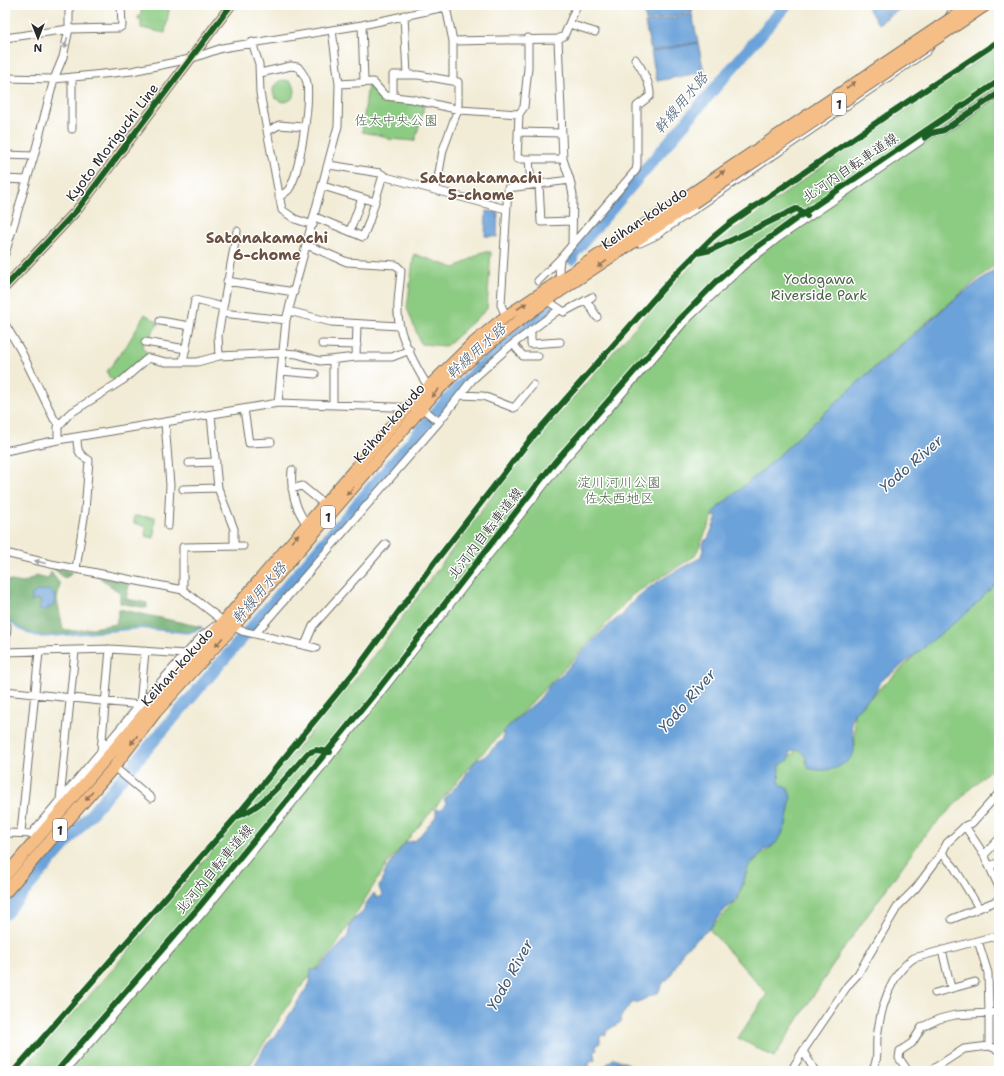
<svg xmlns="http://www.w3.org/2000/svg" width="1004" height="1076" viewBox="0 0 1004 1076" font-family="'Shantell Sans','Klee One',sans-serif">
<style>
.green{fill:#8ccb82;stroke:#5c7b56}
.forest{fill:#71af70;stroke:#4e6d4e}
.water{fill:#6ba2d9;stroke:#4b6682}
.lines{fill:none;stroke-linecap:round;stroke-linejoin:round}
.stream{stroke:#6ba2d9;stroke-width:2}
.river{stroke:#6ba2d9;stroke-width:12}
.minor-casing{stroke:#716f67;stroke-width:9}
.major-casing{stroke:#716f67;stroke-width:11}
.highway-casing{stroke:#716f67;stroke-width:13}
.minor{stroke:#fff;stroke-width:7}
.major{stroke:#f6be87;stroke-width:9}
.highway{stroke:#f6be87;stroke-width:11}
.highway-bridge-casing{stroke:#716f67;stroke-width:13;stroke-linecap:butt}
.highway-bridge{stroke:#f6be87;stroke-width:11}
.cycleway-casing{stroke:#fff;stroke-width:8}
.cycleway{stroke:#1b5e20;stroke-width:6}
.oneway{fill:#a0a0a0}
.oneway2{fill:#907459}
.labels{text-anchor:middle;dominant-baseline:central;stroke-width:3;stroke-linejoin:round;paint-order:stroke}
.shield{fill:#fff;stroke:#6b6b6b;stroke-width:1}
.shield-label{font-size:13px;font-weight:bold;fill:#2b2b2b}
.park-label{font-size:14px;fill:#4d6349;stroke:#fff}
.street-label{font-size:14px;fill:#2b2b2b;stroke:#fff}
.water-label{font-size:15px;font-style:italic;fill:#455b71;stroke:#fff}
.neighbourhood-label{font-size:15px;font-weight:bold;fill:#695040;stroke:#fff}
</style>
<rect width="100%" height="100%" fill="#fff"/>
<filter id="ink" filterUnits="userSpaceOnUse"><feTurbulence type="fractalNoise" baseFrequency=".025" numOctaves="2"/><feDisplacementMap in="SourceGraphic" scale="8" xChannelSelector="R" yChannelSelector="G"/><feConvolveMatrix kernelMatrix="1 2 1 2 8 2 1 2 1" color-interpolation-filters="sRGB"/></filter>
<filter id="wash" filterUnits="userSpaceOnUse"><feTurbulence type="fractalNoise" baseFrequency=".012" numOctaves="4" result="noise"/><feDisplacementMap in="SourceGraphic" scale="16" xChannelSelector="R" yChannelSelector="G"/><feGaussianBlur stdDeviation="0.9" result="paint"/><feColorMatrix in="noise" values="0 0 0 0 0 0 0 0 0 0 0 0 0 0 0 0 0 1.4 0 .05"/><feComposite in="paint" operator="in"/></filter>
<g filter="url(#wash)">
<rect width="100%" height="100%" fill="#f2ecd6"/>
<path class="green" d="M141 5H170L165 33 141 28V19H138V16H141Z
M999 46V261L881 361 713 516 695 556 632 595 591 641 471 765 387 864 334 949 299 989 246 1071H21L107 976 365 667 525 452 675 282 712 246 810 175Z
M273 91a11 11 0 1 1 22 0a11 11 0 1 1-22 0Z
M368 84H371L385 98 425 103 415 141 388 139 383 136 362 132Z
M482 252H491L487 309 446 346 421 344 407 308 414 254 455 268Z
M145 314 159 323 142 347 148 354 115 381 109 377 107 371 127 345Z
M134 516 155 517 154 538 145 536 146 526 134 523Z
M999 582V762L975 784 924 836 842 951 774 1057 738 1038 767 994 709 929 738 900 749 865 775 844 780 765 798 749 805 756 855 747 854 713 939 633Z"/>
<path class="forest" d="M52 567 72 572V573L69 576 64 578Z
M51 572 60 584 57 599 63 629 75 631 116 624 119 609 202 627 187 632 141 628 42 636 27 632 5 618V580L24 583 36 576 48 579Z
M99 577 127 582 129 585 126 599 147 603V608L120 603V593Z"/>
<path class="water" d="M643 5H691L693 12 646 21Z
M866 5H880L888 17 878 24Z
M882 5H896L899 10 889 16Z
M692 14 698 42 651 51 645 23Z
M698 43 704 72 657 81 651 52Z
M486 211 498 212 497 237 485 236Z
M999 266V581L969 611 891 674 882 679C877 695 864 700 855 713 842 730 871 751 838 767 829 771 817 771 808 768L805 756 798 749 790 752 789 760 780 765 779 783 788 788 791 798 786 825 781 836 775 844 765 850 749 865 738 896 734 903 724 910 709 929 683 951 670 977 663 983 658 993C648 996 642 1002 632 1003L622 1015 621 1022 606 1031V1035L600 1036V1043L596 1045 597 1050 594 1053 595 1060 589 1063V1067L592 1071H251L266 1045 279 1031 304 992 310 983 311 970 318 969 344 941 348 936 350 925 354 919 363 912 365 905 374 893 377 898 382 895 379 887 387 868 405 843 416 840 436 816V809L440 810 446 804 444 799 463 779 476 760 484 757 503 739V732C514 721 524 712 535 703 545 695 548 682 561 676 572 663 609 621 623 615 635 591 676 571 700 558L703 550 702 546 705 540 708 539 717 517 713 516 715 510 764 469 866 375 959 296Z
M50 590 55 595 54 605 46 610H39L41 601 37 599 31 602 32 594 37 591Z
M614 1058 629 1064 628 1071H599Z"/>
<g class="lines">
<path class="stream" d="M5 619 27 633 42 637 142 628 188 633 202 628"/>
<path class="river" d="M572 259 573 254 786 5
M5 914 446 401C478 366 514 338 552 309"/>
</g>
</g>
<g filter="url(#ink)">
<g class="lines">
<defs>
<path id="minor" d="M446 7 453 41V81
M404 15 407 75
M948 18 956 5
M569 24 595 32
M362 25 364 81
M5 38 69 29 119 28 122 26 121 5
M528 38V68L524 107 519 114 517 159H563
M453 41 558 39
M252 42 259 64 260 93 282 210 295 219 313 225
M260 73 291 66 298 67C302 72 306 77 307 83 310 103 300 173 289 189 287 192 282 195 279 197
M72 77V129
M5 78 54 79 132 71 190 59 222 48 362 25 454 5
M339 84 373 82 385 96 412 99 460 110 519 114
M393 97V75H418L458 82V109L443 150 436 189
M268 131 279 125 303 127
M518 132 562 133
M5 155 34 156
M529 159 531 184
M329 165 380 173 386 177 506 209
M5 179 26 180
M539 184 541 222 572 221
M323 186 375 202
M315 217 363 237 369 222 383 175
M350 231 362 198
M572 243 573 195 570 180 563 159 558 39 564 36 577 5
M640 243 655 236 927 51 932 44
M307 245 347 262 396 265 401 270C400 288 395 309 400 327 403 342 419 373 428 386
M5 254 34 156 54 79 63 57 69 29V5
M227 281 294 292
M538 281 560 259
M560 281 559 268 560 259 636 170 637 165V106L650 96C651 85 642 68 635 59
M586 300 597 317
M548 301 564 312 592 297
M289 311 331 322 399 326
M222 313 286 320
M506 316 501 305 508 188 570 180
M160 321 190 326
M5 324 21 351 54 419 60 424
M531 330V344L560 342
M145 342 186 349
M322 344 357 345
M513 344 523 356H538
M219 356 218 335 237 231
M356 357 357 324
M183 362 195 300 223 307
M281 371 315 374
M461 395 483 396 514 408 533 385
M278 403 286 320 338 126 339 84 332 30
M333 404V360
M244 409 249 443 271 442
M211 415 218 488 234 529V546
M165 423 170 485 168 526
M58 440V427L69 414 123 380 148 358 166 362H197L219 356 283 353 297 354 320 361 356 357H392L410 350
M5 451 58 440 278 403 422 408 439 422
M189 463 216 462
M292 470C290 489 295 509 307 524
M183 489 218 488
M292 489 302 486 324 504
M5 553 51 564 183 590 223 621 242 631 316 648
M76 569 85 511 89 460C78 455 77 449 77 437
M183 590V547L243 546
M5 624 7 626 5 653
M255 634 439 422 472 380 509 347 560 309
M305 645 313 626 386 544
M5 652 110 649 186 654
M5 691 140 705 145 651
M101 751 110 649
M114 767 151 798
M60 800 75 651
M965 826 984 855 999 887
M21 832 39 652
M33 832 140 705 202 636 215 626
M5 833 36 834
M942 853 954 867 979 908
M984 855 999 839
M990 866 999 862
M952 919 999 900
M942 950 951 988
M935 993 975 982
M989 1046 999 1050
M803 1051 815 1071
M65 1071 203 912 328 759 558 467 684 322 744 265 778 238 932 133 944 130 999 93
M791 1071 803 1051 848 985 858 974 898 906 916 888 942 853 947 843 965 826 972 823 999 793
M872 1071C879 1060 876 1050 877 1038 880 1010 890 974 914 958L999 935
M908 1071 899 1058 900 1051 912 1043 922 1027 939 1019 955 1015 989 1013 988 973 978 941
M930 1071 964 1049 989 1046V1013L999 1012"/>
<path id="major" d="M5 287 77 210 231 5"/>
<path id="highway" d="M5 876 408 407 471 345 506 316 688 196
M5 893 114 767 156 712 233 627 434 394C509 318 604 263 693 203"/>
</defs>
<use href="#minor" class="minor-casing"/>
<use href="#major" class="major-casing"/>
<use href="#highway" class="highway-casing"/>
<use href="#minor" class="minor"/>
<use href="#major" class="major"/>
<use href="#highway" class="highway"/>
<defs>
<path id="highway-bridge" d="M688 196 971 5
M693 203 986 5"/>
</defs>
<use href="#highway-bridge" class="highway-bridge-casing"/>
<use href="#highway-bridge" class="highway-bridge"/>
<defs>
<path id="cycleway" d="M925 138 932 133 944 130 999 93
M697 253 711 250 796 209 800 210 807 216
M5 287 77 210 231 5
M236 817C266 806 287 776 308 753L316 750 330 752
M14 1071 236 817 356 670 435 562 529 441 674 276 712 238 729 224 886 116 999 41
M57 1071 199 907 380 687 554 463 680 319 717 281 750 252 804 213 999 81"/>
</defs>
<use href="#cycleway" class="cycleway-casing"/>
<use href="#cycleway" class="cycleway"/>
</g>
<defs><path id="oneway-solid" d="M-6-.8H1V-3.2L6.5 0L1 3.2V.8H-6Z"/></defs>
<g class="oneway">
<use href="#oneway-solid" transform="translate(66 43) rotate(103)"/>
<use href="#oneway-solid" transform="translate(40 562) rotate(-166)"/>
</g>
<g class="oneway2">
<use href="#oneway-solid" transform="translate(851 85) rotate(-34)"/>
<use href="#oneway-solid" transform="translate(720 174) rotate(-34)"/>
<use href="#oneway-solid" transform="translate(602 264) rotate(146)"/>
<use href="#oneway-solid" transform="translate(522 306) rotate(-33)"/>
<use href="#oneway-solid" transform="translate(435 393) rotate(133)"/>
<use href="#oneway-solid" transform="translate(350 491) rotate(131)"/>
<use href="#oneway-solid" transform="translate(295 538) rotate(-49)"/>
<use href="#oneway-solid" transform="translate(219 642) rotate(131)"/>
<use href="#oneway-solid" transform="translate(134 740) rotate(127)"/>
<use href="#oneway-solid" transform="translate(89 796) rotate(131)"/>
</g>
</g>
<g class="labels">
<g class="shield">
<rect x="832" y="93" width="14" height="22" rx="3"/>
<rect x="321" y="506" width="14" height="22" rx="3"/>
<rect x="53" y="819" width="14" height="22" rx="3"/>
</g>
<g class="shield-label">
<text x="839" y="104">1</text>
<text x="328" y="517">1</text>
<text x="60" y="830">1</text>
</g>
<g class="park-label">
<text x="396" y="120">佐太中央公園</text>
<text x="819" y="279">Yodogawa<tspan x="819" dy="16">Riverside Park</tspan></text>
<text x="619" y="482">淀川河川公園<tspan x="619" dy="16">佐太西地区</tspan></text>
</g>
<g class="street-label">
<text transform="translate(112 142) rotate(-53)">Kyoto Moriguchi Line</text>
<text transform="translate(850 167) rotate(-34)">北河内自転車道線</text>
<text transform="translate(644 218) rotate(-34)">Keihan-kokudo</text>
<text transform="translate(389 423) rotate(-49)">Keihan-kokudo</text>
<text transform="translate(485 533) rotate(-52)">北河内自転車道線</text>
<text transform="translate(177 667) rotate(-48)">Keihan-kokudo</text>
<text transform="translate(214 869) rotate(-50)">北河内自転車道線</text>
</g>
<g class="water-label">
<text transform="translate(681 103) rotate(-50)">幹線用水路</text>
<text transform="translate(476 351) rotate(-42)">幹線用水路</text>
<text transform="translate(911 464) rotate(-41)">Yodo River</text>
<text transform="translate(259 593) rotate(-49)">幹線用水路</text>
<text transform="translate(687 701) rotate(-49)">Yodo River</text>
<text transform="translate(510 975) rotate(-61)">Yodo River</text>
</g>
<g class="neighbourhood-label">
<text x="481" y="178">Satanakamachi<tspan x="481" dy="17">5-chome</tspan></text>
<text x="267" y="238">Satanakamachi<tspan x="267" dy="17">6-chome</tspan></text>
</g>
</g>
<rect width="1004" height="1076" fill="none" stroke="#fff" stroke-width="20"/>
<g transform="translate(38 38) rotate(180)" stroke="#ffffff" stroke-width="3" paint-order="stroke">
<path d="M0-3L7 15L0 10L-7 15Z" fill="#2b2b2b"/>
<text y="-6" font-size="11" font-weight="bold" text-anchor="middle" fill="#2b2b2b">N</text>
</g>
</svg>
